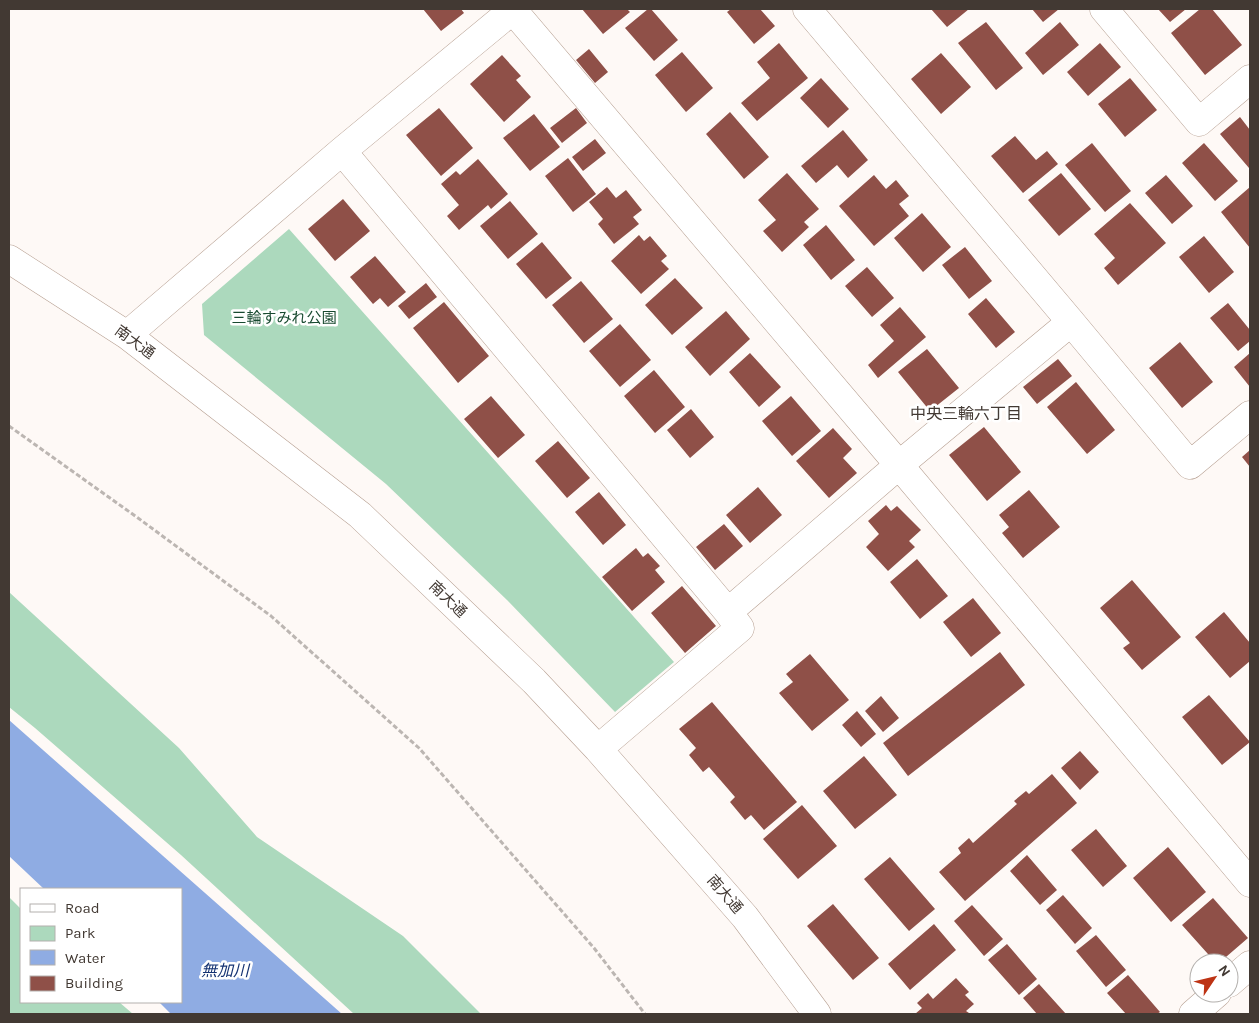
<svg xmlns="http://www.w3.org/2000/svg" width="1259" height="1023" viewBox="0 0 1259 1023" font-family="Karla,'Noto Sans JP',sans-serif">
<style>
.green{fill:#acd9bd}
.water{fill:#8face3}
.building{fill:#8f5048}
.lines{fill:none;stroke-linecap:round;stroke-linejoin:round}
.minor-casing{stroke:#b69f91;stroke-width:29}
.path{stroke:#bcb6b2;stroke-width:3;stroke-dasharray:5 2.5;stroke-linecap:butt}
.minor{stroke:#fff;stroke-width:28}
.labels{text-anchor:middle;dominant-baseline:central;stroke-width:5;stroke-linejoin:round;paint-order:stroke}
.park-label{font-size:15px;fill:#184a30;stroke:#fff}
.street-label{font-size:15px;fill:#423933;stroke:#fff}
.neighbourhood-label{font-size:16px;fill:#423933;stroke:#fff}
.water-label{font-size:16px;font-style:italic;fill:#143272;stroke:#fff}
</style>
<rect width="100%" height="100%" fill="#fef9f6"/>
<path class="green" d="M289 229 674 662 615 712 507 600 386 484 204 335 202 304Z
M9 592 179 748 257 837 403 936 481 1014H354L181 855 35 728 9 707Z
M9 897 21 909V1002H119L133 1014H11L9 1013Z"/>
<path class="water" d="M9 720 342 1014H171L159 1002H181V889H44L9 856Z"/>
<path class="building" d="M423 9H461L464 13 441 31Z
M582 9H627L630 12 603 34Z
M648 9H651L678 40 654 61 625 28Z
M731 9H760L775 26 754 44 727 12Z
M931 9H969L947 27Z
M1032 9H1059L1043 22Z
M1158 9H1186L1170 22Z
M1200 9H1212L1242 45 1205 75 1171 33Z
M986 22 1023 68 996 90 958 43Z
M1060 22 1079 45 1043 75 1025 53Z
M779 43 808 78 757 121 741 103 770 78 757 62Z
M1100 43 1121 67 1088 96 1067 72Z
M589 49 608 72 595 83 576 60Z
M682 52 713 88 686 112 655 75Z
M941 53 971 87 941 114 911 79Z
M502 55 521 76 516 80 531 97 504 122 470 84Z
M821 78 849 109 828 128 800 98Z
M1130 78 1157 110 1125 137 1098 104Z
M439 108 473 148 441 176 406 135Z
M576 108 587 123 562 143 550 128Z
M730 112 769 157 744 179 706 134Z
M534 114 560 147 530 171 503 138Z
M1240 117 1250 130V167L1249 168 1220 134Z
M843 130 868 160 848 178 837 165 816 183 801 166Z
M1015 136 1036 160 1047 151 1058 164 1023 193 991 156Z
M595 139 606 153 583 171 572 157Z
M1092 143 1131 191 1105 212 1065 165Z
M1204 143 1238 181 1215 201 1182 163Z
M568 158 596 194 573 212 545 176Z
M478 159 508 194 491 209 488 205 459 230 447 216 459 205 441 184 456 171 460 175Z
M787 173 819 209 804 222 809 227 782 252 763 231 776 220 758 200Z
M1061 173 1091 209 1059 236 1028 200Z
M874 175 886 189 896 180 909 196 899 204 909 216 874 246 839 206Z
M1166 175 1193 206 1172 224 1145 193Z
M607 187 616 198 626 190 642 210 633 217 639 224 614 244 598 224 603 219 589 202Z
M1250 187V248L1221 212Z
M343 199 370 231 335 261 308 229Z
M510 201 538 234 508 259 480 226Z
M1130 203 1166 243 1118 285 1104 268 1115 258 1094 234Z
M922 213 951 247 923 272 894 238Z
M826 225 855 260 831 280 803 245Z
M639 235 644 241 650 236 667 256 661 261 669 269 641 294 611 261Z
M1204 236 1234 272 1209 293 1179 257Z
M542 242 572 278 546 299 516 264Z
M965 247 992 281 969 299 942 265Z
M375 256 406 292 388 307 380 298 373 304 350 277Z
M867 267 894 298 872 317 845 286Z
M675 278 703 308 672 335 645 305Z
M581 281 613 319 584 343 552 305Z
M426 283 437 297 409 319 398 306Z
M986 298 1015 332 996 348 968 314Z
M444 302 489 356 458 383 413 328Z
M1228 303 1250 330V341L1238 351 1210 318Z
M900 307 926 337 878 378 868 365 894 341 880 325Z
M726 311 750 339 710 376 685 347Z
M620 324 651 360 620 387 589 351Z
M1180 342 1213 382 1182 408 1149 368Z
M927 349 959 388 930 411 898 372Z
M750 353 781 387 759 407 729 372Z
M1250 353V387L1234 367Z
M1058 359 1072 376 1037 404 1023 387Z
M654 370 685 407 655 433 624 396Z
M1076 382 1115 430 1087 454 1047 407Z
M491 396 525 435 498 458 464 419Z
M791 396 821 431 792 456 762 421Z
M691 409 714 437 690 458 667 430Z
M984 427 1021 472 987 501 949 455Z
M833 428 852 449 843 458 857 473 829 498 796 461Z
M558 441 590 478 567 498 535 461Z
M1250 450V467L1242 457Z
M758 487 782 515 750 543 726 515Z
M1029 490 1060 527 1023 558 1002 533 1009 527 999 515Z
M599 492 626 525 603 545 575 512Z
M886 505 891 511 897 506 921 530 909 541 915 547 888 571 866 547 879 534 868 521Z
M724 524 743 546 715 570 696 547Z
M636 548 643 557 648 553 660 566 655 570 665 582 632 611 602 577Z
M917 559 948 596 920 619 890 582Z
M1132 580 1181 637 1142 670 1123 648 1130 643 1100 608Z
M682 586 716 626 685 653 651 613Z
M973 598 1001 633 971 657 943 622Z
M1224 612 1250 643V661L1230 678 1195 637Z
M1000 652 1025 685 908 776 883 743Z
M810 654 849 700 812 731 779 693 793 682 786 674Z
M1209 695 1250 742 1222 765 1182 717Z
M881 696 899 718 883 732 865 711Z
M712 702 797 802 764 830 751 815 745 820 730 802 735 797 709 767 703 772 689 755 696 748 679 729Z
M857 711 876 734 861 747 842 725Z
M1080 751 1099 772 1080 790 1061 768Z
M864 756 897 795 855 829 823 791Z
M1052 774 1077 803 965 901 939 872 961 853 958 848 969 838 973 843 1017 804 1014 801 1026 791 1029 794Z
M802 805 837 846 798 879 763 839Z
M1096 829 1127 866 1103 887 1071 850Z
M1168 847 1206 892 1171 922 1133 878Z
M1027 855 1057 890 1040 905 1010 871Z
M890 857 935 909 909 931 864 879Z
M1063 895 1092 928 1075 944 1046 910Z
M1213 898 1248 938 1219 963H1216L1182 925Z
M833 904 879 958 853 980 807 926Z
M972 905 1003 939 984 956 954 921Z
M934 924 956 950 910 990 888 964Z
M1096 935 1126 970 1106 987 1076 951Z
M1007 944 1037 979 1019 995 988 960Z
M1128 975 1160 1012 1157 1014H1126L1107 993Z
M956 978 969 992 965 995 974 1004 966 1011 969 1013 968 1014H915L922 1008 917 1003 928 993 933 999Z
M1039 984 1066 1014H1037L1023 998Z"/>
<g class="lines">
<defs>
<path id="minor" d="M512 9 899 465 1250 883
M807 9 1071 322 1190 465 1250 415
M1104 9 1199 122 1250 79
M342 151 728 612
M9 259 127 335 360 515 534 681 598 749 745 917 817 1014
M127 335 342 151 514 9
M598 749 740 628 728 612 899 465 1071 322
M1229 983 1250 965
M1193 1014 1217 993"/>
</defs>
<use href="#minor" class="minor-casing"/>
<path class="path" d="M9 426 138 518 271 616 419 748 594 948 645 1014"/>
<use href="#minor" class="minor"/>
</g>
<g class="labels">
<g class="park-label">
<text x="284" y="318">三輪すみれ公園</text>
</g>
<g class="street-label">
<text transform="translate(135 342) rotate(36)">南大通</text>
<text transform="translate(448 599) rotate(44)">南大通</text>
<text transform="translate(725 894) rotate(49)">南大通</text>
</g>
<g class="neighbourhood-label">
<text x="966" y="413">中央三輪六丁目</text>
</g>
<g class="water-label">
<text x="225" y="970">無加川</text>
</g>
</g>
<rect width="1259" height="1023" fill="none" stroke="#423933" stroke-width="20"/>
<rect x="20" y="888" width="162" height="115" fill="#ffffff" stroke="#b3b0ad"/>
<rect x="30" y="904" width="25" height="8" fill="#ffffff" stroke="#b3b0ad"/>
<text x="65" y="913" font-size="15" fill="#423933">Road</text>
<rect x="30" y="926" width="25" height="15" fill="#acd9bd" stroke="#b3b0ad"/>
<text x="65" y="938" font-size="15" fill="#423933">Park</text>
<rect x="30" y="950" width="25" height="15" fill="#8face3" stroke="#b3b0ad"/>
<text x="65" y="963" font-size="15" fill="#423933">Water</text>
<rect x="30" y="976" width="25" height="15" fill="#8f5048" stroke="#b3b0ad"/>
<text x="65" y="988" font-size="15" fill="#423933">Building</text>
<g transform="translate(1214 978) rotate(55)"><circle r="24" fill="#ffffff" stroke="#b3b0ad"/>
<path d="M0-4L9 19L0 12L-9 19Z" fill="#bd3314"/>
<text y="-8" font-size="14" font-weight="bold" text-anchor="middle" fill="#423933">N</text>
</g>
</svg>
